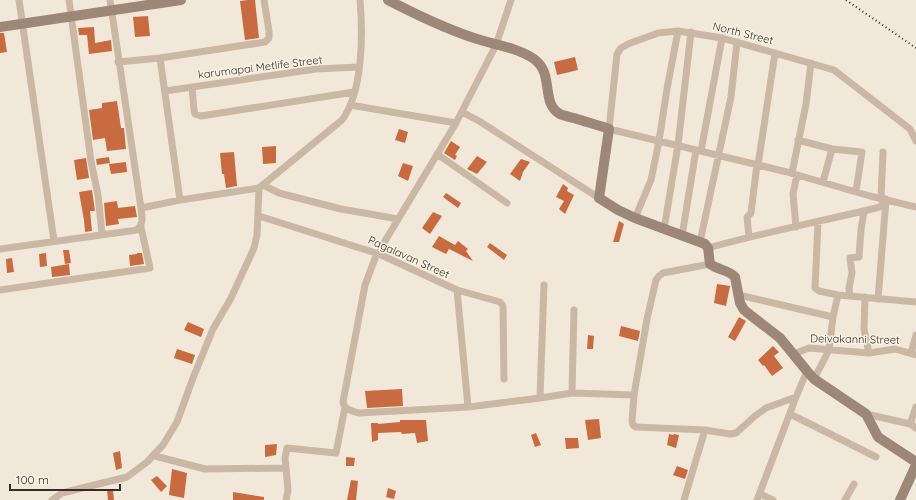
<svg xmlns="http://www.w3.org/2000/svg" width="916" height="500" viewBox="0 0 916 500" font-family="Quicksand,sans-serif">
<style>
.building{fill:#c86b41}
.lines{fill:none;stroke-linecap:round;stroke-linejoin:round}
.street{stroke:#cab8a5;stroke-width:7}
.secondary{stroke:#9d8776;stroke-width:10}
.rail{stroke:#352c26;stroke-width:2;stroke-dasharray:1 3;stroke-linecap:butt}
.labels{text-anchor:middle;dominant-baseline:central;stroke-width:3;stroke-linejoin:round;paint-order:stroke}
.street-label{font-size:11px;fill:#352c26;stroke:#f9f2e5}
</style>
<rect width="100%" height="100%" fill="#f2e8d9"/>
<path class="building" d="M248 0H255L259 38 245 40 240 1Z
M148 16 150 36 135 37 133 17Z
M94 27 95 43 111 40 112 51 89 54 87 35H79L78 28Z
M0 33H4L7 52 0 53Z
M575 57 578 70 557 75 554 62Z
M117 101 121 128H124L126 149 107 151 105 138 93 140 89 110 102 108V103Z
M399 129 408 132 405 143 395 140Z
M451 141 460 147 455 155 457 156 455 160 444 153Z
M276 146V163L263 164 262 147Z
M234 152 237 186 226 188 224 174H222L220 153Z
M477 156 487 162 477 174 467 169Z
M109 157 110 163 97 165 96 159Z
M86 158 89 178 77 180 74 160Z
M521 159 530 162 523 172 520 181 510 174Z
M126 162 127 172 111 174 109 164Z
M403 163 413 166 408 181 398 176Z
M563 184 568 188 567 191 574 195 565 214 559 209 564 201 556 197Z
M92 190 95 211H90L92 231 85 232 84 220 79 192Z
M446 193 461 203 458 208 443 197Z
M117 201 118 208 135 206 137 217 118 219 119 224 106 226 104 203Z
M433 212 442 216 430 234 422 228Z
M619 221 624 224 619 242H613Z
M439 236 455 245 458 241 468 249 466 251 473 261 449 249 446 254 432 247Z
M490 243 507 255 504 260 487 247Z
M63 250H69L71 263 65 264Z
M46 253 47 266 40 267 39 254Z
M137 253H142L144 264 130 266 129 255 137 254Z
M12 258 14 272 7 273 6 259Z
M69 264 70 275 52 277 51 267Z
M717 284 730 286 726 306 714 303Z
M739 317 746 321 735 341 728 337Z
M188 322 204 329 201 337 184 330Z
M621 326 640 331 638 341 619 336Z
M588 335 594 336 593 349H587Z
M773 346 779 352 774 356 783 368 772 376 764 365 763 366 758 360Z
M177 349 195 355 192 364 174 358Z
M402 389 403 406 367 408 365 391Z
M599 419 601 438 588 440 585 420Z
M400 420H426L428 441 417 443 415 433 402 434 401 432 378 433V440L372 442 371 423H378V424L400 422Z
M536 433 541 445 535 447 531 435Z
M669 434 673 435 674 434 679 435 676 448 667 445Z
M565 438H578L579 448 566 449Z
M277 444 276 455 265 457V445Z
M120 451 122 468 116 470 113 453Z
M346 457 355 458 354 466H346Z
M677 466 688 470 685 479 673 475Z
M172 469 187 473 184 498 169 495Z
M157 476 167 486 161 492 151 480Z
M351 480 358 481 356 500H347Z
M388 488 396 491 394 499 386 497Z
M107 490H113L114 500H108Z
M233 492 264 497V500H233Z"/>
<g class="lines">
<path class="street" d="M19 0 54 241
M69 0 91 161 98 195 102 234
M110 0 141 208
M160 58 180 200
M118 62 160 58 265 42 269 38V31L264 0
M192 87 194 110 195 114 201 116 354 92
M165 91 316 69 359 67
M350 105 456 123
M462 112 479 121 599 198
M798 140 832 149 823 182
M916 141 910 129 834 70 722 38 678 31 658 33 628 44 621 48 617 54 609 129 787 172 870 196 916 207
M832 149 862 152 856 191
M701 151 722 38
M437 154 507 203
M758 165 775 53
M792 173 806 104 811 63
M263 185 279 193 341 209 398 219
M881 198 883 152
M259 216 379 254 457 290 500 302 503 306 504 379
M635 218 651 180 659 141 667 89 678 31
M818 222 815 288 819 291 838 295
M796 227 793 194 797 175
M664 229 678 145 691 32
M682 236 696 150
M749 237 747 217 751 213 757 164
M700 242 731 97 737 42
M708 248C765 232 823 221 880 207L886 199
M0 249 137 230C144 224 142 216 141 208L180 200 259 188
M377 253 365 285 343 402C344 410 353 411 359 413L468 407 457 290
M379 254 385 241 456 123 496 45 511 0
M0 290 150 268 141 227
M739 295 833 317 829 350 814 379
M850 296 849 288 852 273 850 258 859 257 861 230 864 211
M865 297 864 329 869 353
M878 299 886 200
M833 317 838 295 916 302
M911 353 916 335
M794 354 809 348 869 353 895 349 916 355
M572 393 574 310
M634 395 647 319 656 280 659 276 663 273 710 264
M540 398 544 285
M468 407 540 398 572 393 634 395 632 421 633 425 636 427 705 430 730 434 736 433 755 416 766 408 796 397 807 371
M790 414 876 457
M866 414 910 424 916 428
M910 424 916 407
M155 456 205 469 286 468 288 490 286 500
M286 468 285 458 287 448 336 453 345 407
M760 494 773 500
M52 500 62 493 127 477 147 462 163 445 177 422 193 378 213 329 231 298 254 248 257 235 259 188 342 120C363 92 363 34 360 0
M684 500 705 430
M757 500 796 397
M845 500 854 484"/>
<path class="secondary" d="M388 0C415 14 442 27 471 37 490 44 517 47 534 59 555 74 540 103 560 114 564 116 570 117 574 118 586 122 598 125 609 129L599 198 618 210 635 218 705 244 708 248 710 264C718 270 729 270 735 277L740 303 744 310 780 338 807 371 814 379 866 414 878 437 916 462
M0 27 181 0
M900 500 916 465"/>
<path class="rail" d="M846 0 916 48"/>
</g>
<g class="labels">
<g class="street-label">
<text transform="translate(743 33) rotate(14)">North Street</text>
<text transform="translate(260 67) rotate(-7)">karumapai Metlife Street</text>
<text transform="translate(409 257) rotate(24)">Pagalavan Street</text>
<text transform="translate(855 339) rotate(1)">Deivakanni Street</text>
</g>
</g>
<path d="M10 484v6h110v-6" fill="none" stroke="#352c26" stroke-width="2"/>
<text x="16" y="484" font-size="12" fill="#352c26" stroke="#f9f2e5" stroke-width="3" paint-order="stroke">100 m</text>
</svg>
